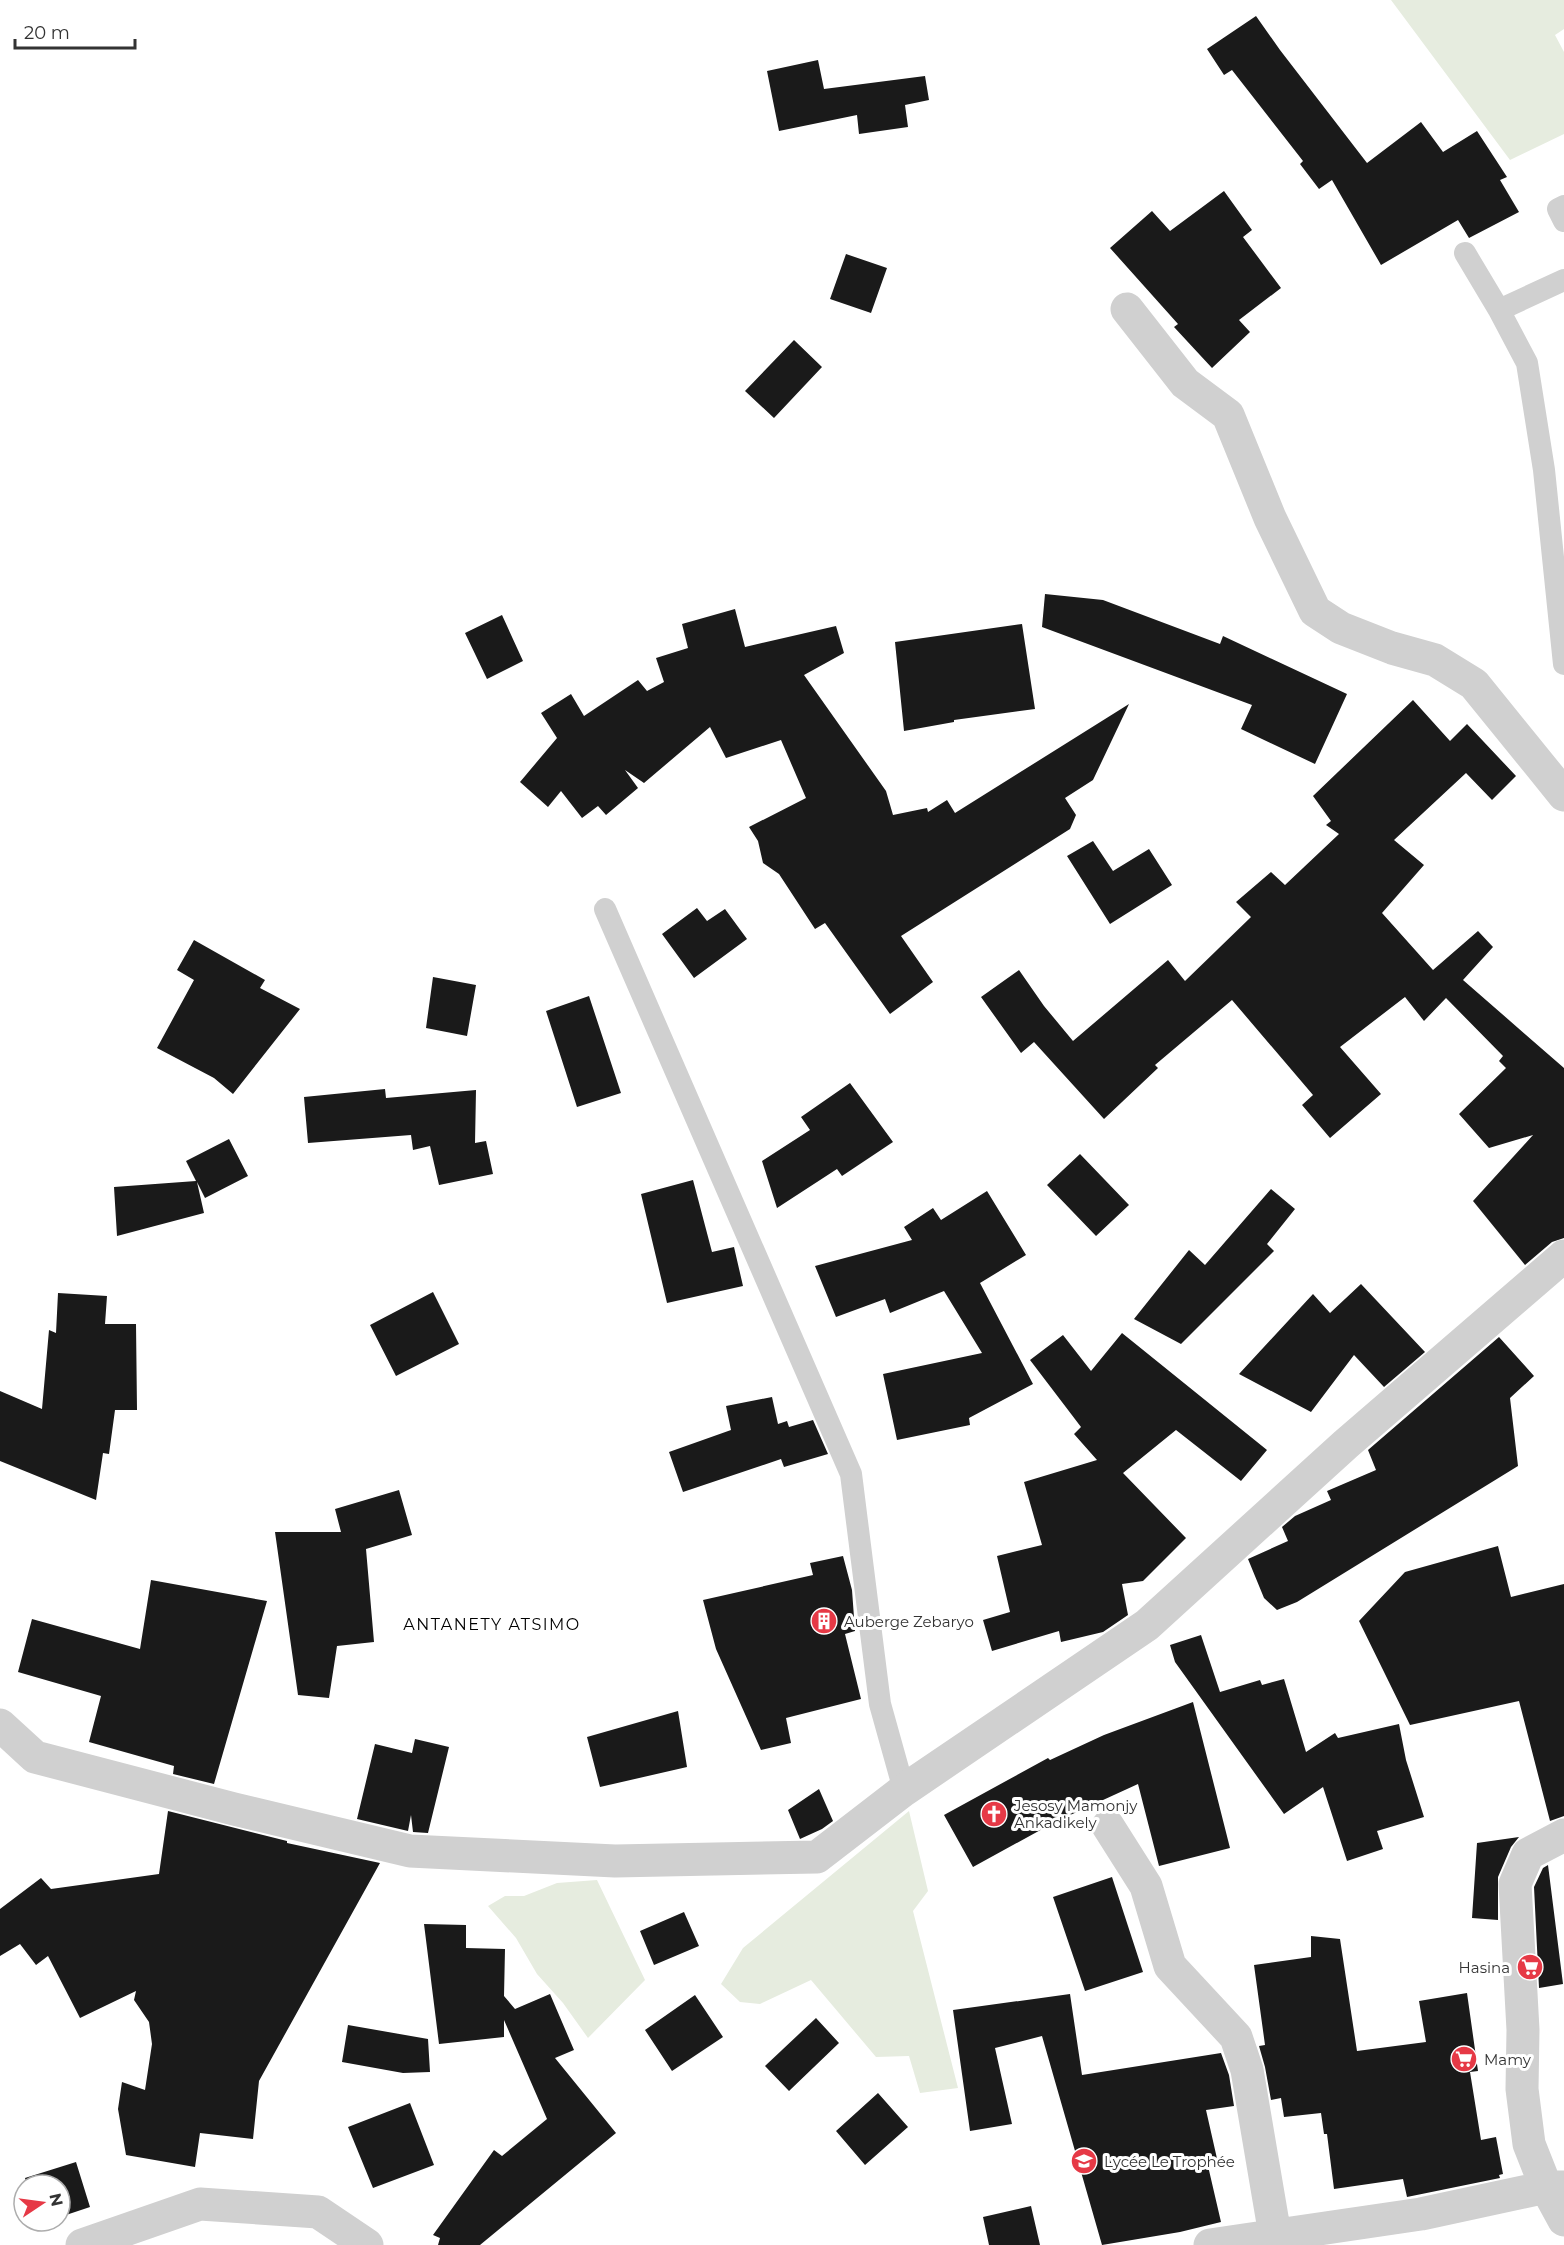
<svg xmlns="http://www.w3.org/2000/svg" width="1564" height="2245" viewBox="0 0 1564 2245" font-family="Montserrat,sans-serif">
<style>
.green{fill:#e6ecdf}
.building{fill:#1a1a1a}
.lines{fill:none;stroke-linecap:round;stroke-linejoin:round}
.service{stroke:#d0d0d0;stroke-width:22}
.minor{stroke:#d0d0d0;stroke-width:33}
.labels{text-anchor:middle;dominant-baseline:central;stroke-width:6;stroke-linejoin:round;paint-order:stroke}
.poi-label{font-size:15px;fill:#333;stroke:#fff;text-anchor:start}
.neighbourhood-label{font-size:16px;letter-spacing:1.5px;fill:#000;stroke:#fff}
</style>
<rect width="100%" height="100%" fill="#fff"/>
<path class="green" d="M1391 0H1564V29L1555 35 1564 52V134L1510 160Z
M909 1811 928 1891 913 1911 958 2088 920 2093 909 2056 876 2057 811 1980 760 2004 740 2002 721 1984 743 1948Z
M597 1880 645 1980 588 2038 563 2003 537 1974 516 1938 488 1906 505 1896H524L557 1883Z"/>
<path class="building" d="M1256 16 1280 50 1367 163 1421 122 1443 152 1477 131 1507 177 1500 180 1519 212 1469 238 1458 220 1381 265 1332 180 1319 189 1300 164 1303 161 1232 70 1224 75 1207 49Z
M818 60 824 89 925 76 929 100 905 105 908 127 859 134 857 115 779 131 767 71Z
M1224 191 1252 230 1243 237 1281 288 1239 320 1250 332 1212 368 1174 327 1178 324 1110 248 1152 211 1170 231Z
M846 254 887 268 871 313 830 299Z
M794 340 822 367 774 418 745 391Z
M1045 594 1103 600 1220 644 1223 636 1347 694 1315 764 1241 729 1252 705 1042 627Z
M735 609 745 647 836 626 844 653 804 675 886 791 893 815 927 808 928 812 947 800 955 813 1129 704 1093 780 1065 798 1076 815 1070 829 901 936 933 982 890 1014 825 923 815 929 779 874 763 863 758 841 749 827 806 798 781 740 726 758 710 727 644 783 625 770 638 788 606 815 598 806 582 818 561 791 548 807 520 782 557 738 541 713 571 694 584 716 638 680 647 691 664 682 656 658 688 648 682 624Z
M502 615 523 661 487 679 465 633Z
M1022 624 1035 709 954 720V722L904 731 895 642Z
M1413 700 1450 741 1467 724 1516 776 1492 800 1466 773 1394 840 1424 865 1382 913 1433 970 1478 931 1493 947 1463 980 1564 1068V1238L1552 1242 1525 1265 1473 1201 1533 1135 1489 1148 1459 1114 1506 1068 1499 1061 1503 1056 1446 998 1424 1021 1405 997 1340 1047 1381 1094 1330 1138 1302 1105 1313 1095 1232 1000 1155 1065 1158 1068 1104 1119 1034 1042 1021 1053 981 997 1019 970 1044 1006 1073 1041 1168 960 1185 981 1251 917 1236 902 1271 872 1285 885 1339 834 1326 825 1331 821 1313 796Z
M1093 841 1113 871 1149 849 1172 885 1110 924 1067 856Z
M697 908 707 921 725 909 747 939 694 978 662 934Z
M194 940 265 980 260 988 300 1009 233 1094 214 1078 157 1048 194 980 177 970Z
M433 977 476 985 467 1036 426 1028Z
M589 996 621 1093 577 1107 546 1011Z
M850 1083 893 1142 842 1176 837 1169 777 1208 762 1161 810 1130 801 1117Z
M385 1089 386 1098 476 1090 475 1143 486 1141 493 1174 439 1185 430 1146 413 1150 411 1135 308 1143 304 1097Z
M229 1139 248 1176 205 1198 197 1182 204 1213 117 1236 114 1187 196 1181 186 1161Z
M1080 1154 1129 1205 1096 1236 1047 1185Z
M693 1180 712 1252 734 1247 743 1286 667 1303 641 1194Z
M1271 1189 1295 1209 1267 1244 1274 1251 1181 1344 1134 1319 1189 1250 1205 1265Z
M987 1191 1026 1255 980 1283 1033 1384 969 1418 970 1425 897 1440 883 1374 982 1353 944 1291 890 1313 885 1299 836 1317 815 1266 912 1240 904 1227 933 1208 941 1220Z
M1361 1284 1425 1352 1384 1387 1354 1355 1311 1412 1239 1374 1313 1294 1330 1313Z
M433 1292 459 1344 396 1376 370 1325Z
M58 1293 107 1296 105 1324H136L137 1410H115L109 1454 103 1453 96 1500 0 1461V1391L42 1409 49 1330 56 1333Z
M1122 1333 1267 1450 1241 1481 1176 1430 1123 1473 1186 1538 1143 1581 1122 1584 1128 1615 1103 1632 1061 1642 1059 1631 992 1651 983 1620 1010 1612 997 1556 1042 1545 1024 1482 1097 1460 1074 1434 1081 1427 1030 1360 1063 1335 1091 1371Z
M1499 1337 1534 1376 1510 1398 1518 1466 1297 1602 1277 1610 1264 1598 1248 1559 1288 1541 1282 1527 1295 1516 1331 1500 1327 1491 1376 1470 1368 1450Z
M772 1397 778 1424 787 1421 789 1427 813 1420 828 1454 784 1467 781 1459 683 1492 669 1452 731 1430 726 1406Z
M399 1490 412 1535 366 1549 374 1642 337 1646 329 1698 298 1695 275 1532H341L335 1509Z
M1498 1546 1511 1597 1564 1584V1816L1550 1821 1519 1701 1410 1725 1359 1621 1405 1572Z
M843 1556 852 1590 855 1631 845 1634 861 1699 786 1718 791 1743 761 1750 716 1649 703 1600 813 1575 810 1563Z
M151 1580 267 1601 214 1784 173 1774 174 1766 89 1742 101 1696 18 1672 32 1619 140 1649Z
M1201 1635 1220 1692 1260 1680 1262 1685 1284 1679 1306 1752 1335 1733 1338 1738 1399 1724 1406 1760 1424 1817 1377 1831 1383 1849 1347 1861 1323 1787 1284 1814 1175 1662 1170 1645Z
M1193 1702 1230 1848 1159 1866 1138 1784 1055 1822 973 1867 944 1815 1048 1758 1050 1760 1104 1735Z
M678 1711 687 1767 600 1787 587 1737Z
M415 1739 449 1747 428 1833 413 1832 411 1815 408 1831 357 1819 375 1744 412 1753Z
M819 1789 833 1821 822 1829 800 1839 788 1810Z
M168 1811 287 1841V1843L380 1863 259 2081 253 2139 200 2133 195 2167 126 2155 118 2109 122 2082 145 2090 152 2044 149 2022 134 2000 136 1991 80 2018 48 1956 36 1965 20 1944 0 1956V1909L41 1878 51 1889 159 1874Z
M1519 1837 1511 1847 1498 1877V1920L1472 1918 1477 1843Z
M1548 1865 1563 1984 1539 1988 1534 1887 1543 1868Z
M1112 1877 1143 1972 1085 1991 1053 1897Z
M684 1912 699 1946 654 1965 640 1931Z
M424 1924 466 1925V1948L505 1949 504 1996 515 2009 550 1994 574 2050 555 2058 616 2133 480 2245H438L440 2238 433 2235 494 2150 502 2156 547 2119 504 2020V2037L439 2044Z
M1311 1936 1340 1939 1357 2051 1426 2042 1419 2001 1467 1993 1478 2071 1470 2072 1481 2140 1496 2137 1503 2174 1499 2175 1500 2178 1407 2197 1403 2179 1334 2189 1327 2134H1324L1321 2113 1284 2117 1281 2098 1271 2100 1265 2067 1259 2046 1265 2045 1254 1965 1311 1957Z
M1070 1994 1082 2075 1221 2053 1229 2075 1234 2106 1206 2110 1218 2163 1208 2166 1221 2222 1180 2232 1102 2245 1042 2036 995 2048 1012 2124 970 2131 953 2010Z
M695 1995 723 2037 672 2071 645 2030Z
M816 2018 839 2043 789 2091 765 2066Z
M348 2025 428 2039 430 2072 403 2073 342 2062Z
M878 2093 908 2127 865 2165 836 2131Z
M410 2103 434 2165 373 2188 348 2127Z
M76 2162 90 2207 60 2217V2185H27L25 2178Z
M1031 2206 1040 2245H989L983 2217Z"/>
<g class="lines">
<path class="service" d="M1564 206 1558 209 1564 221
M1465 253 1499 310 1527 363 1544 470 1564 664
M1499 310 1564 280
M605 909 851 1474 880 1704 904 1790"/>
<path class="minor" d="M1127 309 1185 383 1228 415 1270 518 1315 611 1341 628 1392 648 1435 660 1474 684 1564 795
M0 1725 35 1757 234 1809 410 1851 615 1861 817 1857 904 1790 1147 1625 1346 1444 1564 1256
M1108 1826 1146 1886 1170 1966 1236 2037 1247 2070 1275 2235
M1564 1835 1528 1854 1515 1884 1523 2030 1522 2089 1529 2144 1546 2187 1564 2220
M82 2245 200 2204 318 2212 367 2245
M1210 2245 1421 2214 1546 2187H1564"/>
</g>
<defs>
<symbol id="building-disc" viewBox="-11 -11 22 22"><circle r="9.5" fill="#e63946" stroke="#fff"/><path d="M-4-6H4V6H1V3H-1V6H-4ZM-2.5-4.3h1.7v1.8h-1.7ZM.8-4.3h1.7v1.8H.8ZM-2.5-1h1.7V.8h-1.7ZM.8-1h1.7V.8H.8Z" fill="#fff"/></symbol>
<symbol id="church-disc" viewBox="-11 -11 22 22"><circle r="9.5" fill="#e63946" stroke="#fff"/><path d="M-1.2-6h2.4v3.5h3.3v2.4h-3.3V6h-2.4V-.1h-3.3v-2.4h3.3Z" fill="#fff"/></symbol>
<symbol id="supermarket-disc" viewBox="-11 -11 22 22"><circle r="9.5" fill="#e63946" stroke="#fff"/><path d="M-6-5.5h2.5l.6 2H6L4.5 2H-2.5L-4.4-4H-6ZM-1.5 3.2a1.3 1.3 0 1 0 .1 0ZM3 3.2a1.3 1.3 0 1 0 .1 0Z" fill="#fff"/></symbol>
<symbol id="school-disc" viewBox="-11 -11 22 22"><circle r="9.5" fill="#e63946" stroke="#fff"/><path d="M0-5L7-2L0 1L-7-2ZM-4 1L0 2.5L4 1V4Q0 6-4 4Z" fill="#fff"/></symbol>
</defs>
<g fill-rule="evenodd">
<use href="#building-disc" x="809" y="1606" width="30" height="30"/>
<use href="#church-disc" x="979" y="1799" width="30" height="30"/>
<use href="#supermarket-disc" x="1515" y="1952" width="30" height="30"/>
<use href="#supermarket-disc" x="1449" y="2044" width="30" height="30"/>
<use href="#school-disc" x="1069" y="2146" width="30" height="30"/>
</g>
<g class="labels">
<g class="poi-label">
<text x="844" y="1621">Auberge Zebaryo</text>
<text x="1014" y="1805">Jesosy Mamonjy<tspan x="1014" dy="17">Ankadikely</tspan></text>
<text x="1510" y="1967" text-anchor="end">Hasina</text>
<text x="1484" y="2059">Mamy</text>
<text x="1104" y="2161">Lycée Le Trophée</text>
</g>
<g class="neighbourhood-label">
<text x="492" y="1624">ANTANETY ATSIMO</text>
</g>
</g>
<g transform="translate(42 2203) rotate(77)"><circle r="28" fill="#ffffff" stroke="#adadad" stroke-width="1.5"/>
<path d="M0-4.5L10 22L0 15L-10 22Z" fill="#e63946"/>
<text y="-9" font-size="16" font-weight="bold" text-anchor="middle" fill="#333333">N</text>
</g>
<path d="M15 39v9h120v-9" fill="none" stroke="#333333" stroke-width="3"/>
<text x="24" y="39" font-size="18" fill="#333333" stroke="#ffffff" stroke-width="4.5" paint-order="stroke">20 m</text>
</svg>
